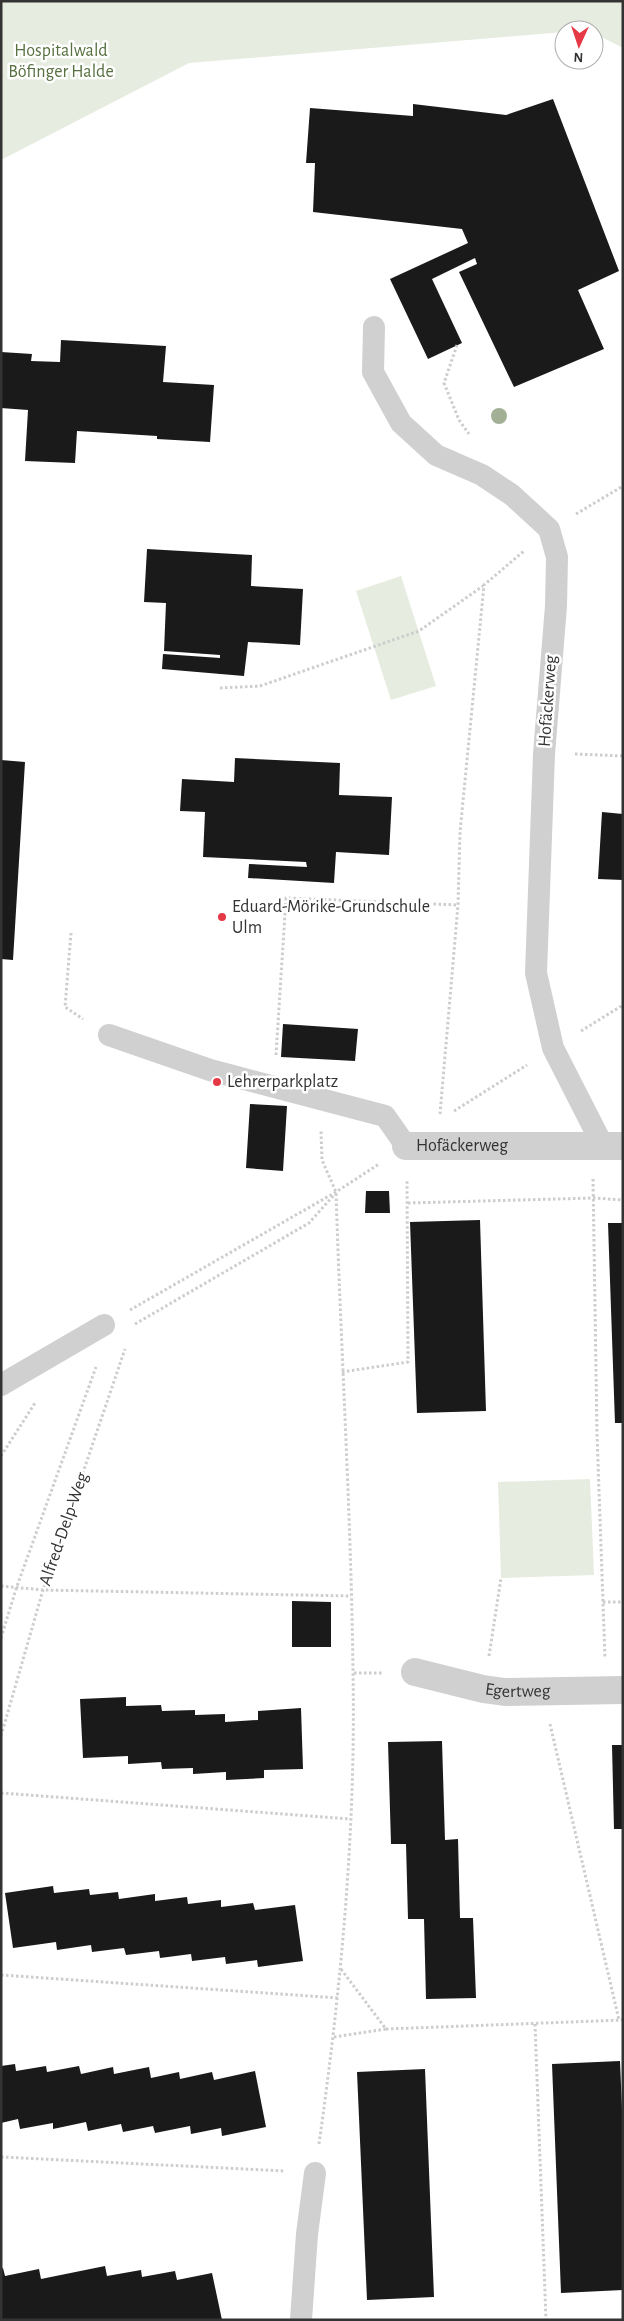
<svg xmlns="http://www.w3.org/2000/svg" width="624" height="2321" viewBox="0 0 624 2321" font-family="'Alegreya Sans',sans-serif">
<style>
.green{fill:#e6ecdf}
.building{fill:#1a1a1a}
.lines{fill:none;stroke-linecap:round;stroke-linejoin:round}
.path{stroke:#cdcdcd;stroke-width:3;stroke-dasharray:2.5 2.5;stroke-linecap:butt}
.service{stroke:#d0d0d0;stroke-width:22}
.minor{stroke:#d0d0d0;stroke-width:28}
.tree{fill:#a2b095}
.poi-dot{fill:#e63946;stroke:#fff;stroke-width:2}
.labels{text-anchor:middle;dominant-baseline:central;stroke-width:5;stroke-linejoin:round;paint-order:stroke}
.park-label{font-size:18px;fill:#56703f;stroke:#fff}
.street-label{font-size:18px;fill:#333;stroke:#fff}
.poi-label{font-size:18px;fill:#333;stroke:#fff;text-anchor:start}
</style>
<rect width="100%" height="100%" fill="#fff"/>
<path class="green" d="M1 1H623V48L594 33V30H564V32L189 63 1 160Z
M401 576 436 686 391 700 356 591Z
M590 1479 594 1575 501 1578 498 1482Z"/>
<path class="building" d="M553 99 619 271 578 290 604 349 514 387 459 272 477 264 475 258 432 279 462 343 428 359 390 279 468 243 462 229 313 212 315 163H306L310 108 413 116V104L506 115Z
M61 340 166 346 163 382 214 385 210 442 157 439V436L77 431 75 463 25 461 28 410 1 408V352L32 354 31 361 60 362Z
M147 549 252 555 251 586 303 589 300 645 248 642 244 676 162 669 163 654 220 658V655L164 651 166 603 144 602Z
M235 758 340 763 339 795 392 797 389 855 336 852 334 883 248 878 249 864 307 867 306 862 203 857 205 812 180 811 182 779 234 782Z
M1 760 25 762 13 960 1 959Z
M602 812 623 814V880L598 879Z
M283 1024 358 1029 355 1061 281 1057Z
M250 1104 287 1106 283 1171 246 1168Z
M366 1191H389L390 1213H365Z
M480 1220 486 1411 417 1413 410 1222Z
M608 1223H623V1423H615Z
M292 1601 331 1602V1647H292Z
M126 1697V1706L161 1705 162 1711 195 1710V1715L225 1714V1722L258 1720V1711L301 1708 303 1769 264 1770V1778L226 1780V1772L193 1774V1768L162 1769 161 1762 128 1764V1756L83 1758 80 1699Z
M442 1741 445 1840 458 1839 460 1918H473L476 1998 426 1999 424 1919H408L406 1844H391L388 1742Z
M612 1745H623V1829H614Z
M53 1886 54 1893 89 1889 90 1895 118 1892 119 1899 155 1894V1901L187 1897 188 1904 221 1900V1907L253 1903 255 1910 295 1905 303 1961 258 1967 257 1960 226 1964 225 1957 192 1961 191 1954 160 1958 159 1951 126 1955 124 1948 92 1952 91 1945 57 1950 56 1942 13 1948 5 1893Z
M620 2061 623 2133V2290L561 2293 552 2064Z
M15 2064 16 2071 46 2066 47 2072 79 2066 81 2074 113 2067 114 2074 149 2067 151 2078 179 2072 180 2079 212 2072 214 2080 255 2071 266 2127 222 2136 221 2128 191 2134 190 2126 155 2133 153 2126 123 2132 121 2124 88 2131 86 2122 53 2129V2123L20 2129 18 2119 1 2123V2066Z
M425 2069 434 2297 367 2300 357 2072Z
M105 2266 107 2276 141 2270 142 2277 175 2271 177 2280 212 2273 222 2320H1V2269L3 2268 5 2276 39 2269 41 2279Z"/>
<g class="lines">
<path class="path" d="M457 345 444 383 459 420 469 434
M576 514 623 486
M220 688 260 686 419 631 483 586
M575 754 623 756
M71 933 65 1007 83 1019
M581 1031 623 1005
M276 1055 286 898 458 905
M454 1111 527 1065
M440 1114 458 905 460 832 484 585 524 551
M593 1179 597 1434 605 1658
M408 1203 594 1198 623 1200
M130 1310 336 1192 379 1164
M135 1324 309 1223 334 1195
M342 1372 408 1362 407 1179
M1 1456 35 1403
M1 1586 43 1590 351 1596
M603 1602H623
M1 1638 16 1589 96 1367
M489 1656 501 1578
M354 1673H382
M550 1724 619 2020
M1 1736 43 1590 125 1349
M1 1793 350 1819
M1 1975 339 1998
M535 2024 546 2320
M386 2029 623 2020
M334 2037 386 2029 341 1969
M319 2144C341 1988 356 1830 353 1671 351 1512 341 1352 336 1192L322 1160 321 1131
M1 2157 285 2171"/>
<path class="service" d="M374 327 373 372 401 423 436 455 482 475 512 495 549 529 557 557 556 606 544 754 536 973 553 1048 603 1146
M109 1035 210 1070 385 1116 406 1146
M1 1385 104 1325
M301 2320 307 2234 315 2173"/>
<g class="minor">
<path id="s1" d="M406 1146H623"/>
<path id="s2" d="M415 1672 483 1689 505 1692 623 1690"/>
</g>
</g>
<circle class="tree" cx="499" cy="416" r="8"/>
<g class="poi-dot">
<circle cx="222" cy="917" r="5"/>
<circle cx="217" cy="1082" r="5"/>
</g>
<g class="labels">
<g class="park-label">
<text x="61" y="51">Hospitalwald<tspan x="61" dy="21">Böfinger Halde</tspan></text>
</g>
<g class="street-label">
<text transform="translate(548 701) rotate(-86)">Hofäckerweg</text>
<text stroke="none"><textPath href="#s1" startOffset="56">Hofäckerweg</textPath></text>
<text transform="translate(64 1529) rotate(-71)">Alfred-Delp-Weg</text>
<text stroke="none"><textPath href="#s2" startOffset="105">Egertweg</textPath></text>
</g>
<g class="poi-label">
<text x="232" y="907">Eduard-Mörike-Grundschule<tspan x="232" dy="21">Ulm</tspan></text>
<text x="227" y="1082">Lehrerparkplatz</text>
</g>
</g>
<rect width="624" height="2321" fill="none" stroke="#333333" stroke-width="5"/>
<g transform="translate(579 45) rotate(183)"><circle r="24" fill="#ffffff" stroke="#adadad"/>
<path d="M0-4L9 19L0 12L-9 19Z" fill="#e63946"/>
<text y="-8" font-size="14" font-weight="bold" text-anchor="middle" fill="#333333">N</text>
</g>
</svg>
